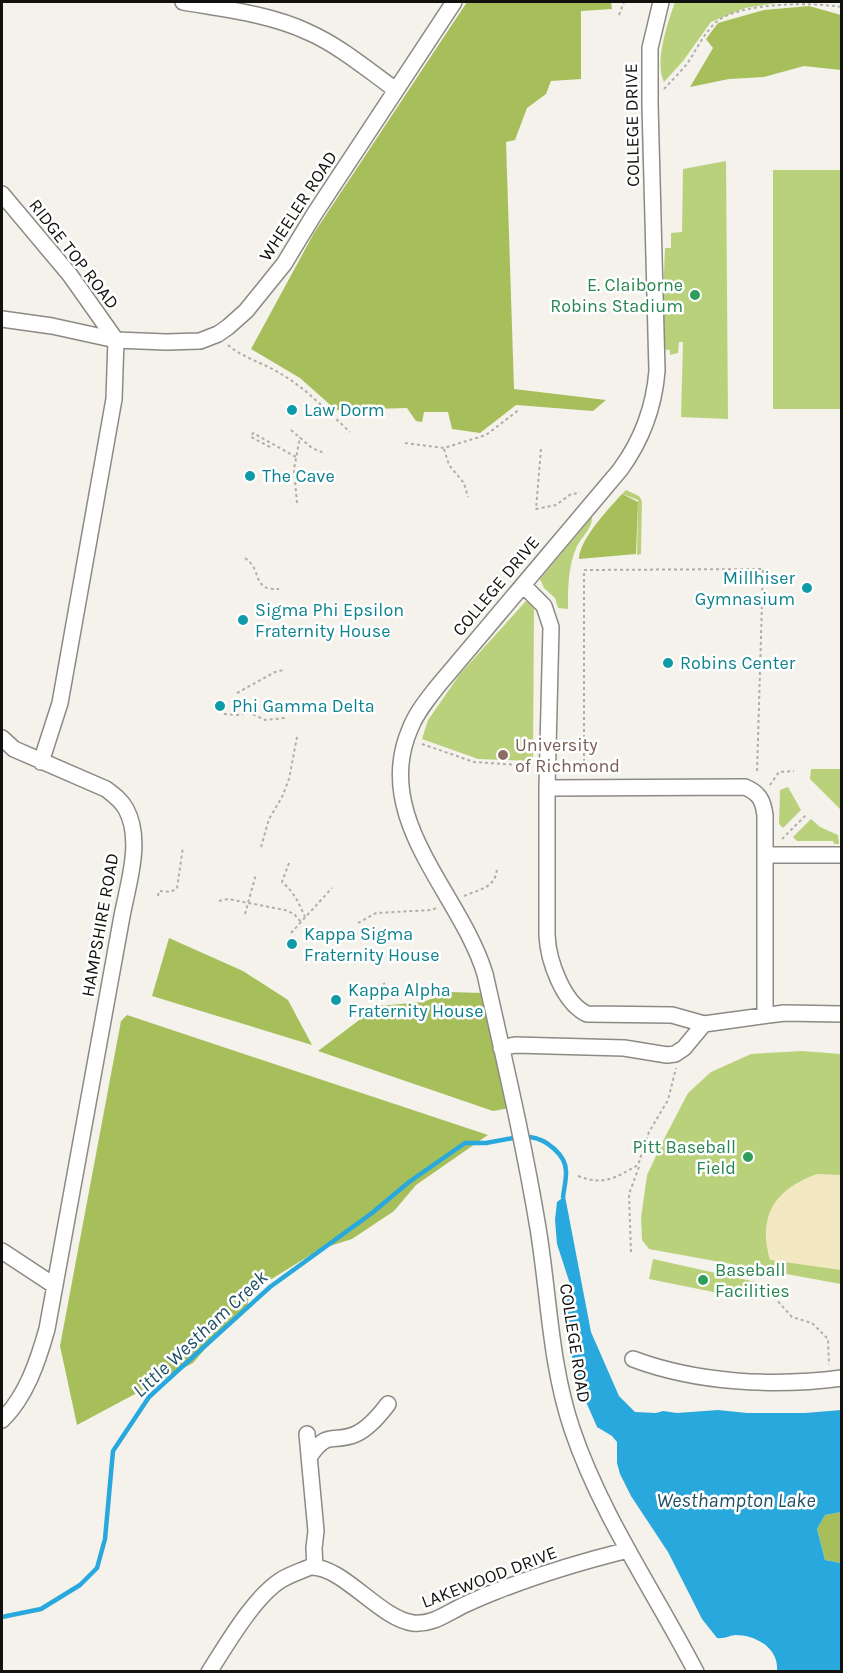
<svg xmlns="http://www.w3.org/2000/svg" width="843" height="1673" viewBox="0 0 843 1673" font-family="Karla,sans-serif">
<style>
.green{fill:#bad17c}
.forest{fill:#a6bf5b}
.sand{fill:#f2e9c3}
.water{fill:#29a8dd}
.lines{fill:none;stroke-linecap:round;stroke-linejoin:round}
.stream{stroke:#29a8dd;stroke-width:4.5}
.minor-casing{stroke:#8c8a84;stroke-width:18}
.path{stroke:#afaea8;stroke-width:2;stroke-dasharray:3 3;stroke-linecap:butt}
.minor{stroke:#fff;stroke-width:15}
.leisure-dot{fill:#2e9e5b;stroke:#fff;stroke-width:2}
.culture-dot{fill:#0f9aa8;stroke:#fff;stroke-width:2}
.education-dot{fill:#8d6e63;stroke:#fff;stroke-width:2}
.labels{text-anchor:middle;dominant-baseline:central;stroke-width:5;stroke-linejoin:round;paint-order:stroke}
.street-label{font-size:18px;fill:#11110e;stroke:#fff}
.leisure-label{font-size:18px;fill:#27864d;stroke:#fff;text-anchor:end}
.culture-label{font-size:18px;fill:#0d838f;stroke:#fff;text-anchor:start}
.education-label{font-size:18px;fill:#785e54;stroke:#fff;text-anchor:start}
.water-label{font-size:20px;font-style:italic;fill:#1f4f65;stroke:#fff}
</style>
<rect width="100%" height="100%" fill="#f4f2eb"/>
<path class="green" d="M675 2H783L745 8 711 22 683 61 664 82C654 62 668 22 675 2Z
M726 161 728 419 681 417 683 342H679L678 353 670 355V350L661 349 665 248H671V233L682 232 683 169Z
M773 170H841V409H773Z
M626 490 639 496 642 501 641 554 637 555 638 500 622 494Z
M592 517C593 527 582 537 577 546 568 566 568 587 568 609L558 608 555 598 544 588 540 579Z
M526 601 534 607 533 761 478 759 422 739 428 720 460 674Z
M811 769H841V810L810 779Z
M788 787 801 810 783 828 779 824 780 790Z
M811 819 820 827 838 835 839 844H834L833 841H797L793 837Z
M802 1051 841 1054V1284L649 1249 642 1240 641 1218 647 1175 664 1139 688 1093 711 1072 751 1054Z
M653 1259 756 1282 753 1300 649 1279Z"/>
<path class="forest" d="M467 2H611L612 9 581 11V79L551 81 546 94 527 108 515 140 506 142 514 389 606 400 593 411 516 405 480 433 452 429 448 412H424L422 422 416 421 407 408 336 410 300 378 251 349 314 233Z
M809 6 841 15V70L804 66 764 77 729 79 690 87 713 48 706 39 718 23 764 10Z
M622 494 638 502 636 554 579 559C579 540 609 508 622 494Z
M169 938 243 971 288 1000 312 1045 152 996Z
M449 992 483 993 510 1108 493 1111 318 1051 378 1006 423 1002Z
M127 1015 488 1135 416 1185 394 1211 352 1239 320 1249 249 1293 247 1309 227 1323 193 1363 77 1425 60 1346 121 1021Z
M841 1512V1563L825 1560 817 1529 825 1515Z"/>
<path class="sand" d="M817 1174 841 1175V1270L770 1260C757 1216 775 1189 817 1174Z"/>
<path class="water" d="M565 1196 591 1332 619 1396 635 1412 656 1413 663 1411 677 1413 718 1410 747 1413H805L841 1410V1512L825 1515 817 1529 825 1560 841 1563V1671H777C779 1649 757 1635 735 1635 728 1636 724 1639 717 1638L702 1619 668 1552 631 1496 620 1474 617 1463V1442L612 1436 597 1427 580 1388 573 1363 565 1312 570 1284 557 1244 555 1220 557 1202Z"/>
<g class="lines">
<path class="stream" d="M530 1137C546 1139 567 1155 566 1173 566 1181 564 1189 563 1197
M2 1617 41 1609 80 1585 97 1568 105 1539 113 1451 149 1397 162 1385 270 1287 372 1213 409 1182 465 1143H486L513 1138"/>
<defs>
<path id="minor" d="M183 2C224 9 270 14 308 32 340 46 368 70 396 90
M661 2 650 48V104L657 371C654 408 642 440 620 470L437 687C427 700 416 713 410 729 371 819 461 894 485 974 504 1059 524 1143 538 1228 549 1295 550 1364 572 1429 601 1515 654 1591 696 1672
M2 194 70 275 116 340
M2 319 52 326 116 340 166 342 200 341 218 334 228 327 246 311 284 264 315 213 454 2
M2 738 14 749 106 789C114 795 121 800 126 809 143 840 128 884 122 916L47 1329C38 1361 26 1397 2 1420
M41 762 60 703 114 399 116 340
M547 788 745 787C759 793 763 800 765 815V1015
M765 855H842
M704 1024 784 1013 842 1014
M501 1048 515 1045 624 1048 667 1055 675 1054 684 1048 704 1024 672 1015 587 1014C563 1003 548 960 547 935V788L551 627 544 606 523 585
M2 1251 55 1286
M633 1359C697 1383 774 1387 842 1378
M307 1434 316 1531 314 1548 315 1567
M310 1456C328 1429 334 1444 356 1434 369 1428 379 1416 388 1404
M209 1672C227 1644 254 1597 281 1580 289 1575 301 1571 310 1567 342 1565 380 1619 413 1623 433 1625 447 1613 464 1605 475 1600 486 1595 497 1591 540 1574 584 1561 628 1550"/>
</defs>
<use href="#minor" class="minor-casing"/>
<path class="path" d="M619 15 624 2
M664 89C672 80 682 71 689 61 697 48 704 34 715 23 738 2 812 2 842 7
M616 290H622
M228 345C243 358 264 363 281 374 307 389 328 412 350 432
M291 430 312 448 324 453
M405 443 444 448 486 435 520 409
M270 447 251 437 253 433 296 457
M444 449 449 465 464 483 468 497
M541 449 536 509 556 505 571 494 580 493
M297 503 294 469 300 437
M245 558C263 570 251 591 279 589
M259 615 279 610
M237 693 275 672 283 670
M224 714 239 715 248 712 265 720 285 718
M422 744 474 762 533 766
M584 774V570L763 569 757 773
M770 785 779 772 794 771
M782 839 807 814
M261 847 269 819 282 797 289 779 297 737
M289 863 282 882C294 892 299 903 305 917
M158 896 159 891 171 892 177 888 183 847
M464 896C480 889 496 888 497 868
M219 901 228 899 285 910 294 914 301 922
M245 914 256 874
M358 923 376 913 432 910 436 908
M291 933 332 888
M349 996 362 995 388 982
M578 1176C604 1186 615 1178 638 1165L649 1132 668 1100 676 1068
M631 1252 629 1194 639 1167
M774 1297 792 1317 812 1323 828 1339 829 1365"/>
<use href="#minor" class="minor"/>
</g>
<g class="leisure-dot">
<circle cx="695" cy="295" r="6"/>
<circle cx="748" cy="1157" r="6"/>
<circle cx="703" cy="1280" r="6"/>
</g>
<g class="culture-dot">
<circle cx="292" cy="410" r="6"/>
<circle cx="250" cy="476" r="6"/>
<circle cx="807" cy="588" r="6"/>
<circle cx="243" cy="620" r="6"/>
<circle cx="668" cy="663" r="6"/>
<circle cx="220" cy="706" r="6"/>
<circle cx="292" cy="944" r="6"/>
<circle cx="336" cy="1000" r="6"/>
</g>
<circle class="education-dot" cx="503" cy="755" r="6"/>
<g class="labels">
<g class="street-label">
<text transform="translate(632 125) rotate(-91)">COLLEGE DRIVE</text>
<text transform="translate(298 206) rotate(-57)">WHEELER ROAD</text>
<text transform="translate(74 254) rotate(52)">RIDGE TOP ROAD</text>
<text transform="translate(496 586) rotate(-50)">COLLEGE DRIVE</text>
<text transform="translate(100 925) rotate(-80)">HAMPSHIRE ROAD</text>
<text transform="translate(575 1343) rotate(81)">COLLEGE ROAD</text>
<text transform="translate(489 1577) rotate(-21)">LAKEWOOD DRIVE</text>
</g>
<g class="leisure-label">
<text x="683" y="285">E. Claiborne<tspan x="683" dy="21">Robins Stadium</tspan></text>
<text x="736" y="1147">Pitt Baseball<tspan x="736" dy="21">Field</tspan></text>
<text x="715" y="1270" text-anchor="start">Baseball<tspan x="715" dy="21">Facilities</tspan></text>
</g>
<g class="culture-label">
<text x="304" y="410">Law Dorm</text>
<text x="262" y="476">The Cave</text>
<text x="795" y="578" text-anchor="end">Millhiser<tspan x="795" dy="21">Gymnasium</tspan></text>
<text x="255" y="610">Sigma Phi Epsilon<tspan x="255" dy="21">Fraternity House</tspan></text>
<text x="680" y="663">Robins Center</text>
<text x="232" y="706">Phi Gamma Delta</text>
<text x="304" y="934">Kappa Sigma<tspan x="304" dy="21">Fraternity House</tspan></text>
<text x="348" y="990">Kappa Alpha<tspan x="348" dy="21">Fraternity House</tspan></text>
</g>
<g class="education-label">
<text x="515" y="745">University<tspan x="515" dy="21">of Richmond</tspan></text>
</g>
<g class="water-label">
<text transform="translate(200 1334) rotate(-43)">Little Westham Creek</text>
<text x="736" y="1500">Westhampton Lake</text>
</g>
</g>
<rect width="843" height="1673" fill="none" stroke="#11110e" stroke-width="6"/>
</svg>
